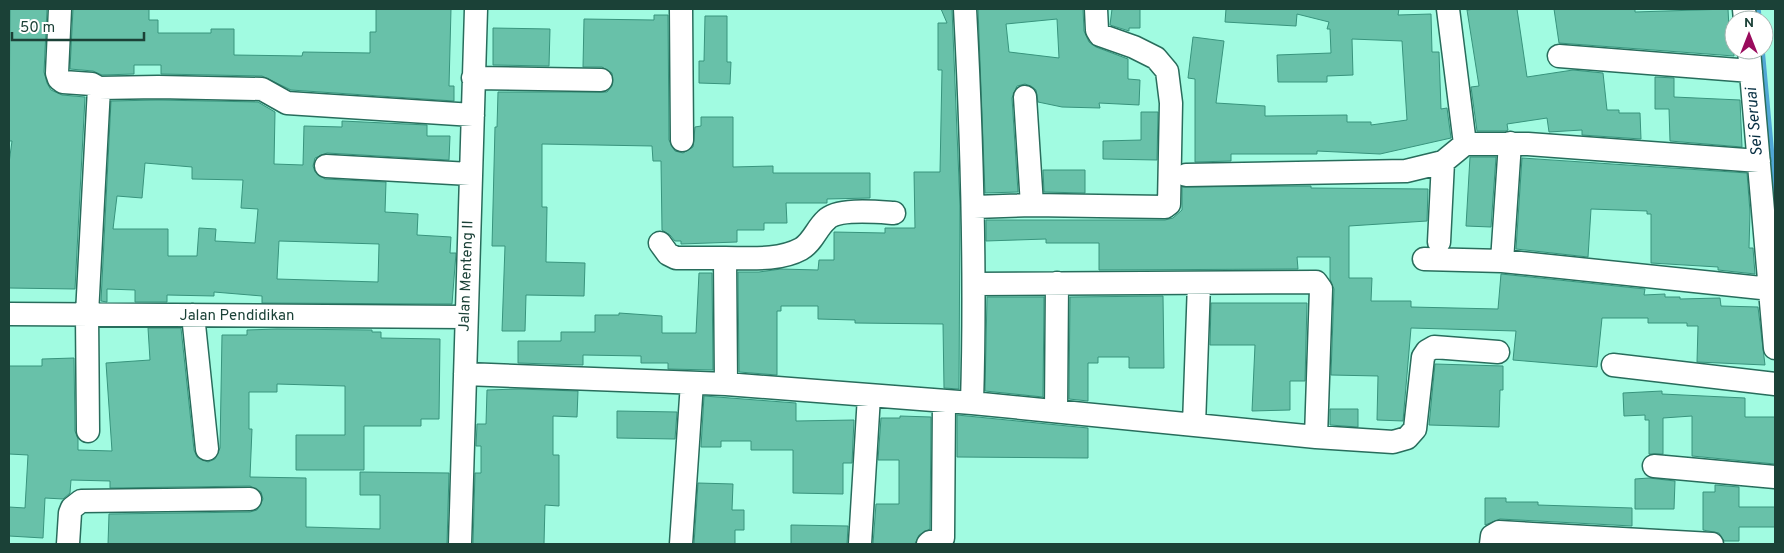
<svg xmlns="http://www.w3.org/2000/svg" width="1784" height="553" viewBox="0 0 1784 553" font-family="Overpass,sans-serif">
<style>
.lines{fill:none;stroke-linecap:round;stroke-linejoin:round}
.stream{stroke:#50a7d5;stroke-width:5.5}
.building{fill:#68c1a9;stroke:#38947d;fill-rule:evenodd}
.minor-casing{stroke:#286d5c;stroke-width:25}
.minor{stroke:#fff;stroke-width:22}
.labels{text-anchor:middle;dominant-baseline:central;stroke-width:4;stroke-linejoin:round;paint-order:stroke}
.street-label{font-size:15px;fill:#1b4137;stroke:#fff}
.water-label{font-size:16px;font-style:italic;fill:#072f42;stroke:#fff}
</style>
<rect width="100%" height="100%" fill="#a1fbe1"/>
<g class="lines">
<path class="stream" d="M1758 9 1759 20
M1762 50 1775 191"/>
</g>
<path class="building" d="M10 9H47L44 72 47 83 51 90 62 95 85 97 75 289 9 288V163L12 141H9Z
M73 9H149V20H158V33H211V29H234V55L302 56 303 52 370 53V32H376V9H451L449 86H454V101L291 90 262 76 161 74V65H134V74L102 75 93 71 70 69Z
M941 9H952L960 206 959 389 944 388 943 324 855 323V320L818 319V306H781V311H777V375L739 372 738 272H759L781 269 818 270 819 260H834V232L885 233V228H915L914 172H940L942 70H938V23H947Z
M978 9H1083L1084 31 1089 42 1096 47 1128 59V79L1140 80 1139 105 1099 103 1100 108 1062 107 1038 102 1036 90 1031 86 1025 84 1017 86 1012 98 1018 192 985 193ZM1057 19 1059 58 1009 52 1006 24Z
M1112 9H1140V28H1129V31L1110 25Z
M1226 9H1399L1398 15 1431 14 1432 52H1439L1441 109 1447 108 1451 138 1380 154 1317 151V154H1231V161L1195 162V79L1188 78 1193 37 1224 41 1216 103 1265 106V116L1347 115V122H1371V125L1407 120 1402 41 1352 39 1353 75 1327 76V82H1278L1277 55 1331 53 1330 29H1327L1329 22 1297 14 1296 26 1225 22Z
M1475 9H1517L1527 77 1573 70 1603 73 1607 110H1619V113H1640L1641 139 1582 135V130L1549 132 1547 118 1507 124 1508 130 1506 131H1477L1471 87 1479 86 1467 10Z
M1554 9H1635V12L1728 9 1729 28H1734V56L1559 43Z
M654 15H668L669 140 675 151 683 153 693 147 695 127 701 126V117H733V167L773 166V173H870V198L827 199V203H786L787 223H764V230H737V242L681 244V241H675L670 235 662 230 661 161H653L652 146 542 144V207H547L546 262 585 263 584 296 526 295 525 331H502L505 246H492L495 127H497L498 92H607L612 86V73L602 67H583L584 19 654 20Z
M705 16H727V62H731L730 84 699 83V61H704Z
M493 28 550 29 549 66 493 65Z
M1655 77 1674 78V97L1740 100 1742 147 1670 141 1669 109H1655Z
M158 100 258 102 275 112 274 164 303 165 304 126 342 127V121L427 125V136H450L449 160 327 153 315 158 313 166 315 172 325 179 386 182 385 212 418 214 417 235 451 237 450 253H456L452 304 262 303V296L214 292V296L167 295V302H135V290L107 289V302L101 301 111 101ZM145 163 192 167V179L243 180 241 208 258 209 255 243 215 241 216 229 199 228 197 256H168V229H113L117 196 142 198ZM279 241 379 244 378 282 277 279Z
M1141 112H1158L1157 160 1103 159V141L1141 140Z
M1470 157H1496L1491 227 1466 226Z
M1522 158 1747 173 1750 212 1749 248H1753L1755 274 1718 270V267L1651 263V214H1647V211L1591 209 1588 257 1516 249Z
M1043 170H1085V193L1044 192Z
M1311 186V188L1428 189 1427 221 1349 226V278H1372L1371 301H1411V307L1498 309 1501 274 1645 289 1644 295 1665 294V297H1680V299L1720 298 1721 306 1758 307 1765 365 1697 362 1698 326H1687V323H1648V318H1602L1597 367 1513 360 1516 331 1411 328 1403 421 1377 420 1378 376 1331 375 1334 289 1330 279V257H1297L1298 269 1099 270V243H1046V239L986 241V220H1165L1173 218 1182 210V187Z
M699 273H712L713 370 668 369V363H641V356L583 355V365L518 363V341H561V332H595V315H619V313L662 316V333H696Z
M1163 296 1164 368H1129V357H1098V363H1088V401L1069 399 1070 297Z
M987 297H1044L1043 397 985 391Z
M1211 303H1307L1305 381H1290V410L1252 411 1255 345H1210Z
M148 328H181L194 450 197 457 208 462 215 459 220 448 222 335H247V330L277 329 372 330V332H381V338L440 339 439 419H421V426H364V470H296V435H345V386L277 384V392H249V429H252L250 477 306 478V527L380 529V495H360V472L449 473 447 544H108L109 514 250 512 257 510 263 499 261 492 250 486 110 488V481L71 480 70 493 63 499 45 498 43 538 9 536V507L25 508 28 455 9 454V366H42V359L74 358 75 431 78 439V450L112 451 106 363 150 360Z
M1435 364 1503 366V390H1500L1499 427 1429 425Z
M518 389 578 391 577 417 553 416V455H559V506L545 505 544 544H473L475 473H481V446H476L477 424H486L487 390Z
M1662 391V394L1745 398V417H1775V464L1692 456V416L1663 418V454H1649V420H1645V415L1624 416 1623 393Z
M704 396 796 403V421L854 420 852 463H843V494L793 493V450H751V441H721V447H701Z
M1330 409H1358V427L1330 425Z
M617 411 677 412 675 439 617 438Z
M957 415 1088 428V458L957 457Z
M900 416 931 417 930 529 919 535 915 544H873L876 504H899V460H878L881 418H900Z
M1649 478 1675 481 1674 509H1635V479Z
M698 483 733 484 732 510H744V530H735V544H694Z
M1715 485 1739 487V507H1775V527H1739V541H1724L1719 533 1703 530V492H1715Z
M1485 498H1506V502H1538V505L1632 508V526L1500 519 1485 525Z
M791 525 848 526 847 544H791Z"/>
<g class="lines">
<defs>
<path id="minor" d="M60 9 57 73 59 79 63 82 92 84 99 88 158 87 262 89 287 103 473 115
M681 9 682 140
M965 9C972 140 976 271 972 403
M1744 9 1745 20
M1749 50 1775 348
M1559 56 1751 71
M473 78 601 80
M1025 97 1032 205
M1465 144H1528L1759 161
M326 166 470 174
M1186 175 1406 171 1443 162 1465 144 1448 9
M974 207 1032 205 1165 207 1169 204 1171 103 1167 71 1156 58 1134 47 1100 35 1097 30 1096 9
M1439 242 1443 162
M660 243 668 254 676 258H725
M1424 259 1502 261 1771 289
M1502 261 1510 143
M975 284 1316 282 1321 289 1316 437
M9 314 466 317
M193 315 207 449
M1613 365 1775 384
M465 374 726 384 972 403 1316 437 1393 442 1407 438 1415 429 1423 357 1427 351 1434 347 1498 352
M726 384 725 258C749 258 779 261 801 249 813 242 816 229 826 220 837 208 878 212 894 213
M1056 411 1057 283
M1194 425 1199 283
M88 431 87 314 99 88
M1654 466 1775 477
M68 544 70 513 72 508 81 501 250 499
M460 544 476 9
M681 544 692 383
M860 544 869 396
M928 544 930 542 941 541 943 538 944 402
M1491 544 1492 536 1499 532 1712 544"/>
</defs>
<use href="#minor" class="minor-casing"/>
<use href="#minor" class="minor"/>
</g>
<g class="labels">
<g class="street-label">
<text transform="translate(467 276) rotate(-88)">Jalan Menteng II</text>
<text x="237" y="316">Jalan Pendidikan</text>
</g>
<g class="water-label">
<text transform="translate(1755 122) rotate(-95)">Sei Seruai</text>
</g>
</g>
<rect width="1784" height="553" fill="none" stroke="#1b4137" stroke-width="20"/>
<g transform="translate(1749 35)"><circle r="24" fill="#ffffff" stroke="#a4b3af"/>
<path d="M0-4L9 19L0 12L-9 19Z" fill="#9a0b5d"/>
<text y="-8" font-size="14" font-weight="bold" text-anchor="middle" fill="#1b4137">N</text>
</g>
<path d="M12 32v8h132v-8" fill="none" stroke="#1b4137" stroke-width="2.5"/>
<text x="20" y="32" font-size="15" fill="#1b4137" stroke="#ffffff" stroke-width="4" paint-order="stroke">50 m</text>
</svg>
